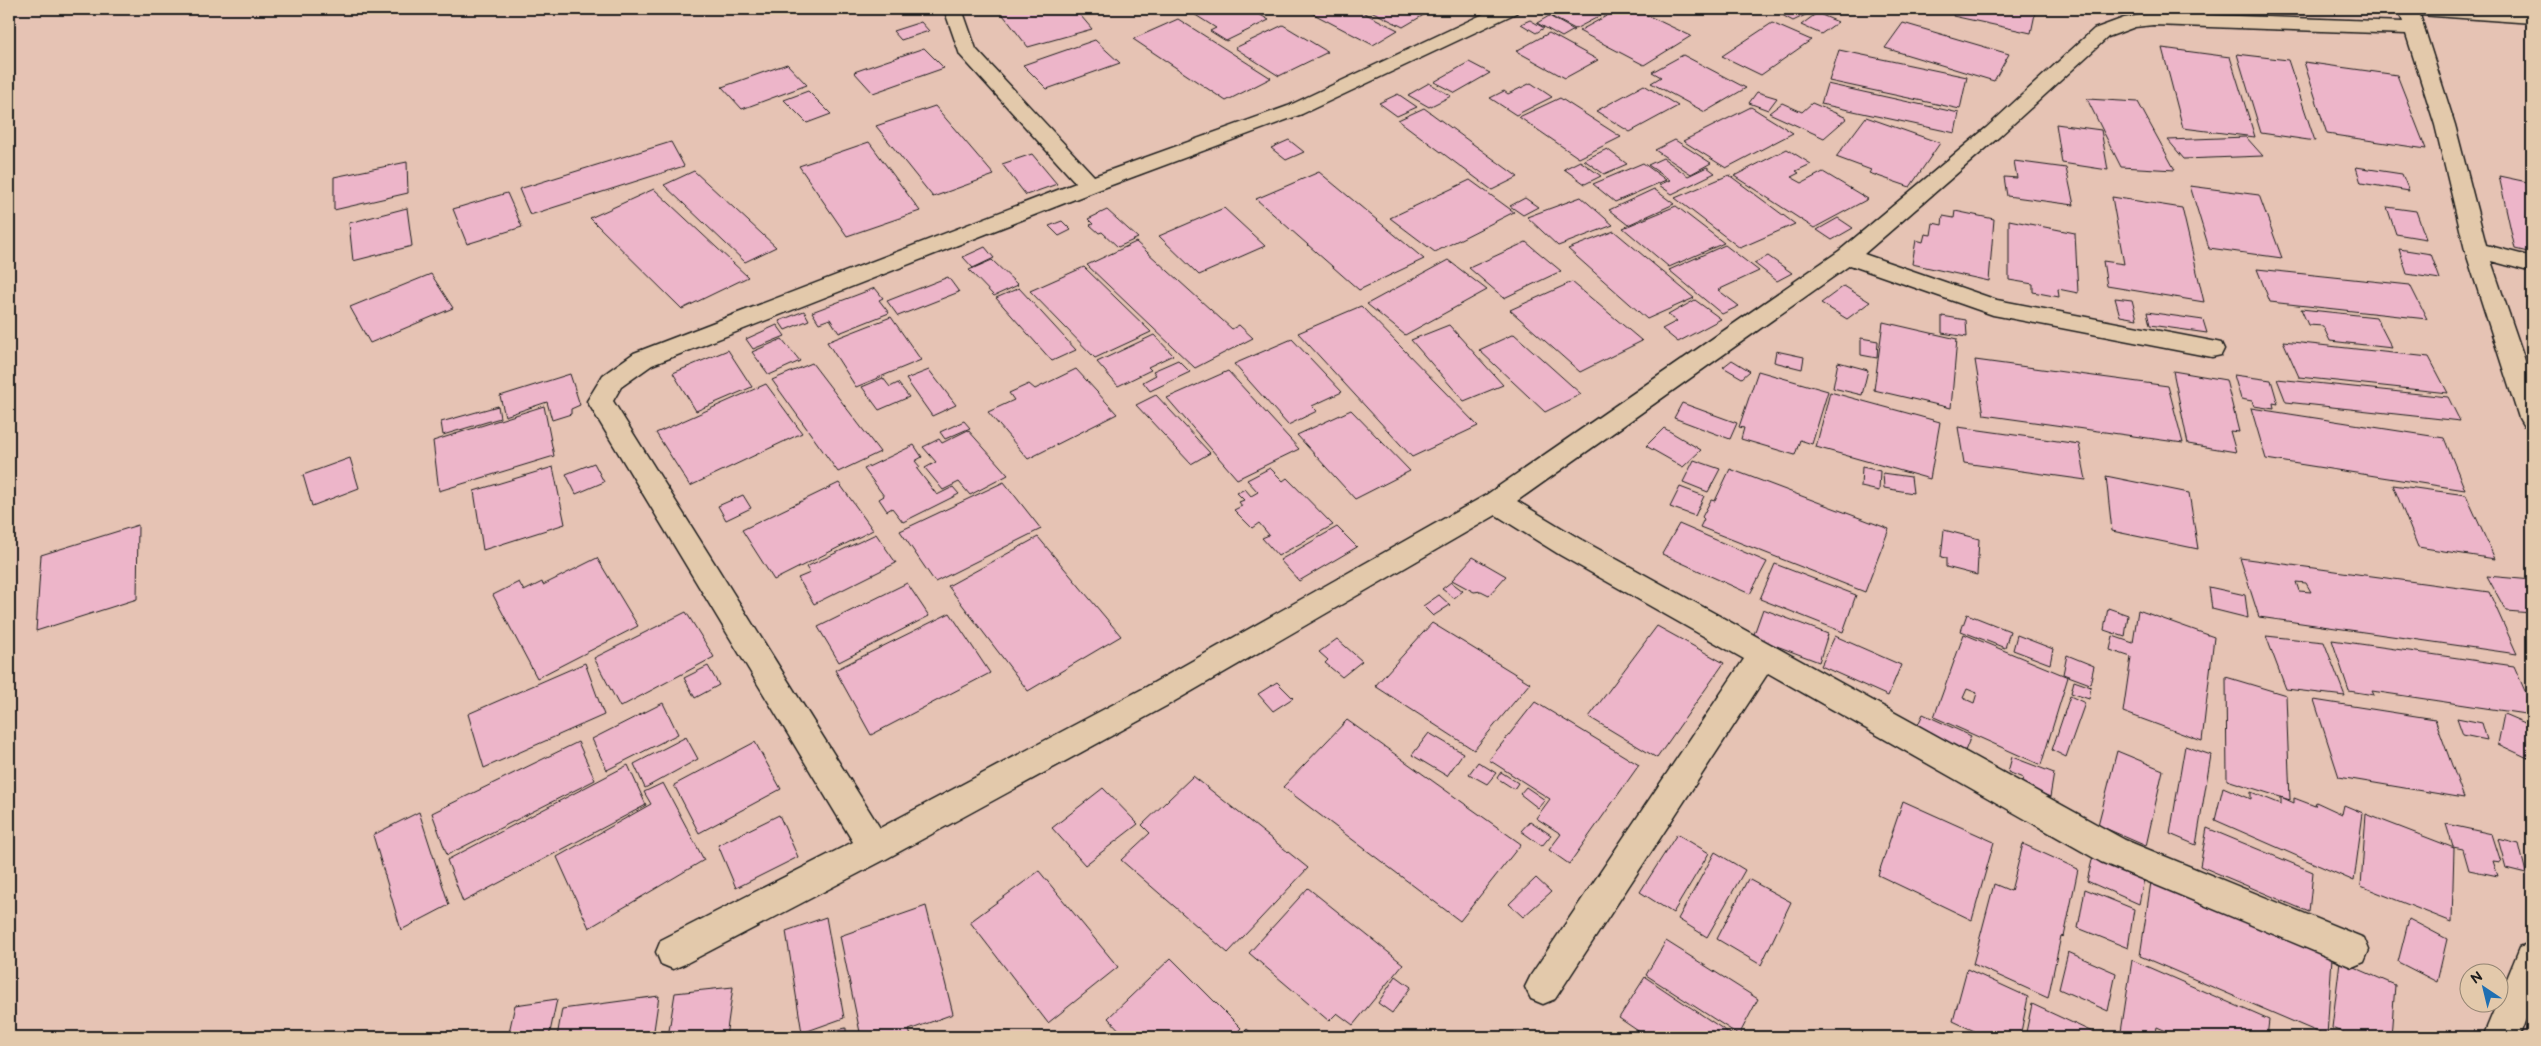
<svg xmlns="http://www.w3.org/2000/svg" width="2541" height="1046" viewBox="0 0 2541 1046" font-family="'Balsamiq Sans',sans-serif">
<style>
.building{fill:#edb5c9;stroke:#1c1c1c;fill-rule:evenodd}
.lines{fill:none;stroke-linecap:round;stroke-linejoin:round}
.minor-casing{stroke:#1c1c1c;stroke-width:3}
.minor{fill:#e3c9ab;fill-rule:evenodd}
</style>
<rect width="100%" height="100%" fill="#e6c3b4"/>
<filter id="ink" filterUnits="userSpaceOnUse"><feTurbulence type="fractalNoise" baseFrequency=".02" numOctaves="2"/><feDisplacementMap in="SourceGraphic" scale="10" xChannelSelector="R" yChannelSelector="G"/><feConvolveMatrix kernelMatrix="1 2 1 2 8 2 1 2 1" color-interpolation-filters="sRGB"/></filter>
<g filter="url(#ink)">
<path class="building" d="M899 9H932V10L899 14Z
M1009 9H1075L1092 29 1028 47 1000 11Z
M1186 9H1250L1269 20 1226 41 1210 31 1216 28Z
M1304 9H1356L1398 30 1373 45Z
M1367 9H1434L1403 27Z
M1567 9H1590L1602 15 1575 29 1552 17Z
M1619 9H1634L1691 36 1644 65 1579 31Z
M1771 9H1818L1793 21Z
M1928 9H1951L1950 14Z
M1955 9H2036L2031 33 1953 16Z
M1817 13 1838 22 1821 34 1801 25Z
M1549 16 1574 30 1562 37 1537 23Z
M1178 19 1271 78 1226 101 1133 39Z
M1530 20 1544 28 1536 33 1521 24Z
M921 22 929 31 901 40 893 31Z
M1772 23 1811 40 1761 75 1722 56Z
M1903 23 2009 54 1994 81 1885 48Z
M1283 25 1328 52 1279 76 1235 48Z
M1549 33 1598 60 1565 78 1516 51Z
M1095 40 1120 63 1047 89 1023 65Z
M924 48 944 68 873 93 854 72Z
M2162 48 2230 57 2255 137 2183 128Z
M1839 50 1967 77 1960 109 1829 81Z
M2237 54 2288 60 2315 141 2261 133Z
M1683 55 1746 88 1705 112 1651 83 1661 77 1652 72Z
M1469 62 1490 73 1455 93 1434 82Z
M2304 62 2397 75 2426 149 2327 134Z
M787 64 807 85 742 109 722 87Z
M1429 83 1451 96 1429 107 1408 95Z
M1531 83 1552 97 1516 115 1490 98 1504 91 1508 94Z
M1827 84 1959 113 1955 133 1821 104Z
M1644 85 1678 106 1630 132 1596 111Z
M808 91 831 114 807 123 784 100Z
M1757 92 1777 98 1768 110 1749 103Z
M1398 94 1417 107 1397 116 1379 103Z
M1560 98 1621 137 1579 158 1519 117Z
M2087 99 2138 102 2175 170 2121 167Z
M1782 103 1802 112 1812 103 1847 118 1824 138 1769 113Z
M935 106 994 175 933 197 876 126Z
M1751 107 1793 133 1726 168 1683 141Z
M1424 108 1518 177 1492 190 1398 120Z
M1866 117 1940 143 1910 187 1869 173 1871 170 1836 157Z
M2056 124 2101 130 2108 170 2062 163Z
M2246 137 2263 156 2184 159 2168 140Z
M1289 140 1304 152 1286 160 1271 148Z
M1675 140 1711 163 1691 174 1655 150Z
M671 142 684 166 530 215 519 189Z
M869 142 920 211 847 236 799 166Z
M1607 149 1627 164 1604 174 1584 160Z
M1787 149 1811 164 1796 171 1799 173 1791 177 1802 183 1823 172 1868 199 1814 228 1734 176Z
M1032 154 1057 184 1026 195 1002 164Z
M1663 158 1688 176 1707 167 1715 173 1672 194 1659 185 1670 180 1648 165Z
M1580 161 1601 176 1585 184 1564 169Z
M2014 161 2066 168 2074 205 2007 196 2004 177 2017 178Z
M407 162 408 193 334 210V177Z
M1643 163 1666 180 1615 202 1593 184Z
M2356 167 2402 174 2409 191 2361 183Z
M694 171 776 247 745 262 664 185Z
M1319 172 1424 259 1359 290 1256 199Z
M1729 175 1795 224 1740 248 1675 198Z
M2499 176 2532 183V253L2515 249Z
M1470 180 1514 212 1435 252 1390 218Z
M2190 186 2259 195 2282 258 2209 248Z
M654 189 748 277 682 309 590 218Z
M1654 189 1674 204 1628 225 1609 210Z
M507 193 522 227 467 244 453 209Z
M1581 197 1613 225 1558 246 1527 217Z
M2112 197 2182 208 2204 302 2107 286 2103 261 2124 264Z
M1525 198 1538 207 1523 215 1510 206Z
M1676 206 1724 243 1669 267 1623 228Z
M2387 207 2416 211 2426 239 2396 234Z
M407 208 412 246 353 261 349 223Z
M1224 208 1265 246 1199 275 1159 236Z
M1107 210 1138 238 1118 247 1102 232 1099 233 1090 225 1093 224 1088 219Z
M1955 211 1994 219 1989 281 1912 264 1916 240 1923 242 1925 234 1931 235 1933 223 1942 225 1943 216 1954 218Z
M1838 218 1853 228 1832 240 1817 230Z
M2009 220 2075 233 2078 293 2058 289 2059 297 2033 292V284L2009 280Z
M1062 221 1071 230 1059 236 1049 226Z
M1614 231 1694 298 1647 319 1568 249Z
M1136 242 1232 329 1239 325 1253 338 1195 368 1087 265Z
M1526 242 1561 271 1504 298 1469 268Z
M1725 245 1759 271 1718 290 1739 306 1722 314 1669 270Z
M985 247 994 258 973 268 963 257Z
M2399 249 2431 254 2440 279 2407 274Z
M1768 256 1792 273 1777 281 1754 263Z
M992 260 1018 285 994 296 969 270Z
M1448 260 1487 290 1405 335 1367 304Z
M1084 267 1151 332 1095 358 1030 291Z
M2257 269 2410 285 2427 319 2270 302Z
M431 274 453 308 370 343 350 307Z
M948 277 959 292 898 316 887 301Z
M1572 282 1642 341 1580 372 1510 310Z
M1844 286 1870 302 1847 319 1821 303Z
M875 288 883 298 879 300 889 313 839 333 830 319 819 323 812 312Z
M1019 288 1076 350 1052 361 996 298Z
M2115 298 2132 300 2137 319 2120 316Z
M1695 300 1721 319 1678 342 1662 329 1677 321 1668 315Z
M1361 306 1478 426 1412 457 1298 333Z
M2301 309 2376 317 2392 348 2330 341 2323 326 2308 325Z
M804 311 809 320 785 330 779 321Z
M2147 312 2203 320 2207 333 2150 325Z
M1942 316 1966 320 1967 337 1942 333Z
M891 317 921 360 856 387 827 342Z
M1883 322 1957 339 1951 408 1874 390Z
M777 325 785 336 753 349 746 339Z
M1449 325 1503 385 1464 401 1411 340Z
M1514 334 1581 394 1545 412 1479 350Z
M1154 335 1173 355 1148 367 1151 370 1118 386 1097 362Z
M1861 338 1878 341 1877 358 1861 355Z
M782 339 800 361 769 375 752 352Z
M1292 339 1342 392 1312 406 1317 411 1288 425 1234 364Z
M2283 341 2429 357 2448 393 2299 377Z
M728 350 752 387 696 411 673 373Z
M1776 351 1804 357 1802 369 1774 362Z
M1178 360 1190 372 1150 391 1143 382 1156 375 1153 371Z
M1732 360 1750 371 1742 378 1723 367Z
M1975 360 2168 386 2183 443 1984 415Z
M1838 362 1868 370 1862 395 1833 388Z
M812 363 880 452 838 472 772 380Z
M1076 369 1117 414 1028 459 988 412 1014 400 1009 393 1029 384 1035 389Z
M929 370 956 405 932 416 906 379Z
M1228 371 1299 449 1237 479 1167 398Z
M1758 371 1828 391 1812 444 1800 440 1795 455 1741 439 1744 428 1739 427Z
M2173 371 2226 380 2239 432 2230 431 2236 452 2188 444Z
M570 374 580 405 571 409V414L552 420 547 402 505 416 500 396Z
M2234 375 2271 380 2278 404 2273 403 2274 409 2254 406 2252 401 2241 399Z
M883 378 890 387 898 383 909 397 879 410 862 387Z
M2277 379 2448 397 2460 421 2286 402Z
M766 384 802 433 690 486 656 433Z
M1830 392 1940 422 1930 479 1816 447Z
M1156 395 1210 453 1191 464 1136 405Z
M1682 403 1737 423 1730 439 1674 418Z
M498 406 500 418 443 435 441 422Z
M544 406 554 456 439 491 433 441Z
M2251 408 2444 438 2465 490 2266 459Z
M1351 410 1410 471 1355 499 1297 435Z
M964 421 970 428 945 439 940 432Z
M1958 427 2079 444 2086 480 1964 463Z
M1664 428 1701 450 1683 467 1646 446Z
M968 430 1008 475 970 495 959 482 943 490 925 468 936 462 923 447 939 439 942 443Z
M914 445 922 457 915 461 920 467 917 469 937 495 953 487 959 494 903 522 892 508 887 511 879 499 884 496 864 469Z
M350 458 359 488 312 506 303 475Z
M1694 460 1720 469 1708 492 1683 482Z
M594 463 604 482 576 494 566 474Z
M553 467 565 524 483 550 474 491Z
M1862 467 1880 471 1879 491 1861 487Z
M1270 468 1283 481 1287 478 1333 525 1278 556 1262 538 1269 535 1259 523 1252 528 1234 510 1242 506 1239 502 1244 500 1237 493 1245 489 1251 496 1258 492 1247 480Z
M1730 469 1889 529 1865 592 1700 527 1704 519 1702 517 1711 500 1715 501Z
M1883 473 1911 477 1913 493 1884 488Z
M2106 476 2189 493 2198 549 2112 531Z
M1004 482 1041 529 935 582 900 531Z
M839 483 873 530 774 580 742 530Z
M2393 485 2466 495 2495 559 2418 547Z
M1680 487 1704 496 1695 516 1670 507Z
M743 495 751 508 726 520 718 506Z
M1679 524 1767 562 1750 594 1662 554Z
M138 525 137 599 36 631 41 555Z
M1337 527 1357 547 1299 581 1280 560Z
M1944 530 1979 539 1977 575 1946 567V558L1941 557Z
M876 534 896 563 814 604 798 578 810 573 806 567Z
M1038 537 1121 636 1028 691 948 586Z
M1473 557 1506 576 1489 595 1481 591 1474 592 1452 580Z
M597 558 638 626 537 678 493 595 519 582 524 591 542 582 543 585Z
M2240 558 2489 592 2517 654 2259 617ZM2296 582 2306 583 2311 592 2299 591Z
M1775 564 1856 595 1843 632 1760 599Z
M2487 576 2532 580V613L2506 611Z
M1451 582 1463 591 1454 598 1442 589Z
M907 583 929 616 839 662 818 627Z
M2209 587 2245 595 2248 618 2212 609Z
M1439 595 1450 605 1433 616 1423 606Z
M2108 608 2128 615 2125 637 2104 630Z
M1763 609 1828 634 1819 662 1753 637Z
M2138 610 2214 637 2202 741 2123 712 2131 657 2110 650 2113 636 2133 643Z
M686 612 714 657 620 707 594 658Z
M950 613 990 673 871 735 835 670Z
M1967 614 2010 631 2005 648 1961 631Z
M1432 623 1530 683 1474 750 1375 686Z
M1657 626 1724 663 1657 758 1589 717Z
M1964 634 2068 677 2041 765 1934 717ZM1967 689 1977 693 1974 703 1963 698Z
M2017 635 2053 649 2050 664 2013 650Z
M1835 636 1901 665 1888 696 1821 666Z
M2266 636 2324 642 2345 696 2286 689Z
M1337 639 1362 661 1342 677 1325 663 1328 660 1319 652Z
M2332 640 2514 666 2532 707V715L2372 691 2374 695 2349 691Z
M2067 655 2094 666 2090 684 2063 674Z
M585 663 604 715 484 768 468 714Z
M708 666 719 685 695 698 684 678Z
M2226 677 2286 695 2290 800 2227 780Z
M2074 681 2091 687 2089 699 2071 693Z
M1277 682 1293 698 1273 711 1258 694Z
M2070 696 2085 703 2066 757 2052 750Z
M2314 700 2435 719 2464 798 2339 777Z
M1535 702 1639 765 1569 864 1549 850 1561 834 1536 818 1550 799 1489 760Z
M663 703 678 734 607 770 592 739Z
M1923 714 1971 736 1963 756 1914 733Z
M2504 714 2532 726V760L2498 744Z
M2457 718 2482 723 2487 740 2463 735Z
M1347 720 1521 844 1460 921 1283 787Z
M1429 733 1463 753 1447 776 1412 755Z
M686 737 698 759 645 788 634 764Z
M578 742 595 780 447 855 432 813Z
M755 742 781 789 699 833 674 785Z
M2185 746 2211 755 2196 845 2170 834Z
M2117 751 2163 770 2146 846 2098 825Z
M2012 757 2054 773 2050 797 2021 785 2023 778 2008 772Z
M1478 762 1496 773 1487 784 1469 774Z
M628 765 646 805 463 902 447 860Z
M1501 772 1518 783 1514 789 1497 778Z
M1193 776 1308 868 1228 953 1121 860 1150 833 1142 825Z
M663 783 704 860 589 928 557 857 651 804 644 792Z
M1526 787 1545 800 1538 808 1520 794Z
M2223 787 2251 799V792L2281 804V797L2294 803V798L2315 806 2316 802 2342 814 2344 805 2363 813 2354 881 2215 820Z
M1103 788 1138 824 1085 865 1052 828Z
M1903 801 1994 842 1972 920 1878 875Z
M419 812 449 905 401 930 373 835Z
M2366 814 2454 848 2452 922 2361 886Z
M779 815 798 857 736 888 718 845Z
M1530 821 1551 835 1542 846 1521 831Z
M2446 824 2492 834 2501 862 2493 861 2498 876 2469 870 2463 849 2453 847Z
M2207 828 2313 872 2309 912 2200 866Z
M1677 834 1709 853 1673 913 1640 892Z
M2498 839 2519 844 2526 873 2506 868Z
M2023 844 2078 869 2064 937 2061 936 2048 998 1973 964 1994 884 2011 891Z
M1715 852 1745 870 1707 937 1678 919Z
M2093 856 2144 879 2139 904 2087 881Z
M1039 871 1118 967 1048 1023 970 922Z
M1536 878 1551 892 1523 917 1509 904Z
M1748 879 1791 902 1761 965 1717 939Z
M2151 882 2332 957 2327 1036 2140 956Z
M1308 888 1403 964 1353 1025 1337 1013 1329 1021 1249 953Z
M2085 889 2134 909 2128 948 2078 928Z
M926 906 953 1014 909 1030 911 1036 908 1037H861L840 936Z
M826 917 844 1018 802 1033 786 931Z
M2409 919 2447 939 2437 982 2398 962Z
M1666 941 1758 999 1739 1035 1646 975Z
M2068 952 2116 973 2108 1011 2059 989Z
M1171 958 1241 1028 1232 1037H1126L1108 1018Z
M2132 960 2269 1020 2267 1037H2180L2157 1027 2155 1037H2132L2121 1032Z
M2340 961 2395 985 2391 1037H2353L2332 1028Z
M1967 969 2028 997 2020 1037H1987L1953 1021Z
M1396 976 1411 987 1392 1013 1378 1003Z
M1645 977 1735 1037H1647L1619 1018Z
M733 987 726 1037H668L675 993Z
M659 996 653 1037H557L562 1009Z
M557 999 549 1037H508L515 1005Z
M2032 1004 2101 1036V1037H2025Z
M846 1028V1037H803Z
M1247 1029 1256 1037H1239Z"/>
<g class="lines">
<defs>
<path id="minor" d="M944 9H962L976 49 1094 176 1288 106 1494 9H1519L1516 13 1302 114 1098 190 652 365 621 387 613 401 880 828 1146 687 1486 495 1839 251 1986 128 2094 29 2124 18 2153 13 2403 22 2399 11 2401 9H2497L2532 11V23L2420 15 2455 125 2486 245 2532 257V272L2491 261 2532 381V427L2523 425 2519 418 2465 250 2435 125 2406 34 2153 25 2135 27 2108 37 2000 136 1864 254 1997 300 2212 341 2221 343 2224 349 2221 355 2212 357 1993 315 1850 265 1517 501 1580 539 2125 840 2364 938 2369 950 2364 962 2352 967 2101 862 1768 673 1555 999 1543 1004 1531 999 1525 987 1531 975 1744 659 1560 555 1496 515 1168 705 886 859 685 964 673 969 661 964 656 952 661 940 853 842 587 401 603 375 634 353 1076 183 960 55Z
M2532 942V1003L2519 1037H2483L2520 947Z"/>
</defs>
<use href="#minor" class="minor-casing"/>
<use href="#minor" class="minor"/>
</g>
</g>
<rect width="2541" height="1046" fill="none" stroke="#e3c9ab" stroke-width="30"/>
<rect x="15" y="15" width="2511" height="1016" fill="none" stroke="#1c1c1c" stroke-width="2" filter="url(#ink)"/>
<g transform="translate(2484 988) rotate(325)"><circle r="24" fill="#e3c9ab" stroke="#938472"/>
<path d="M0-4L9 19L0 12L-9 19Z" fill="#1f6fb2"/>
<text y="-8" font-size="14" font-weight="bold" text-anchor="middle" fill="#1c1c1c">N</text>
</g>
</svg>
